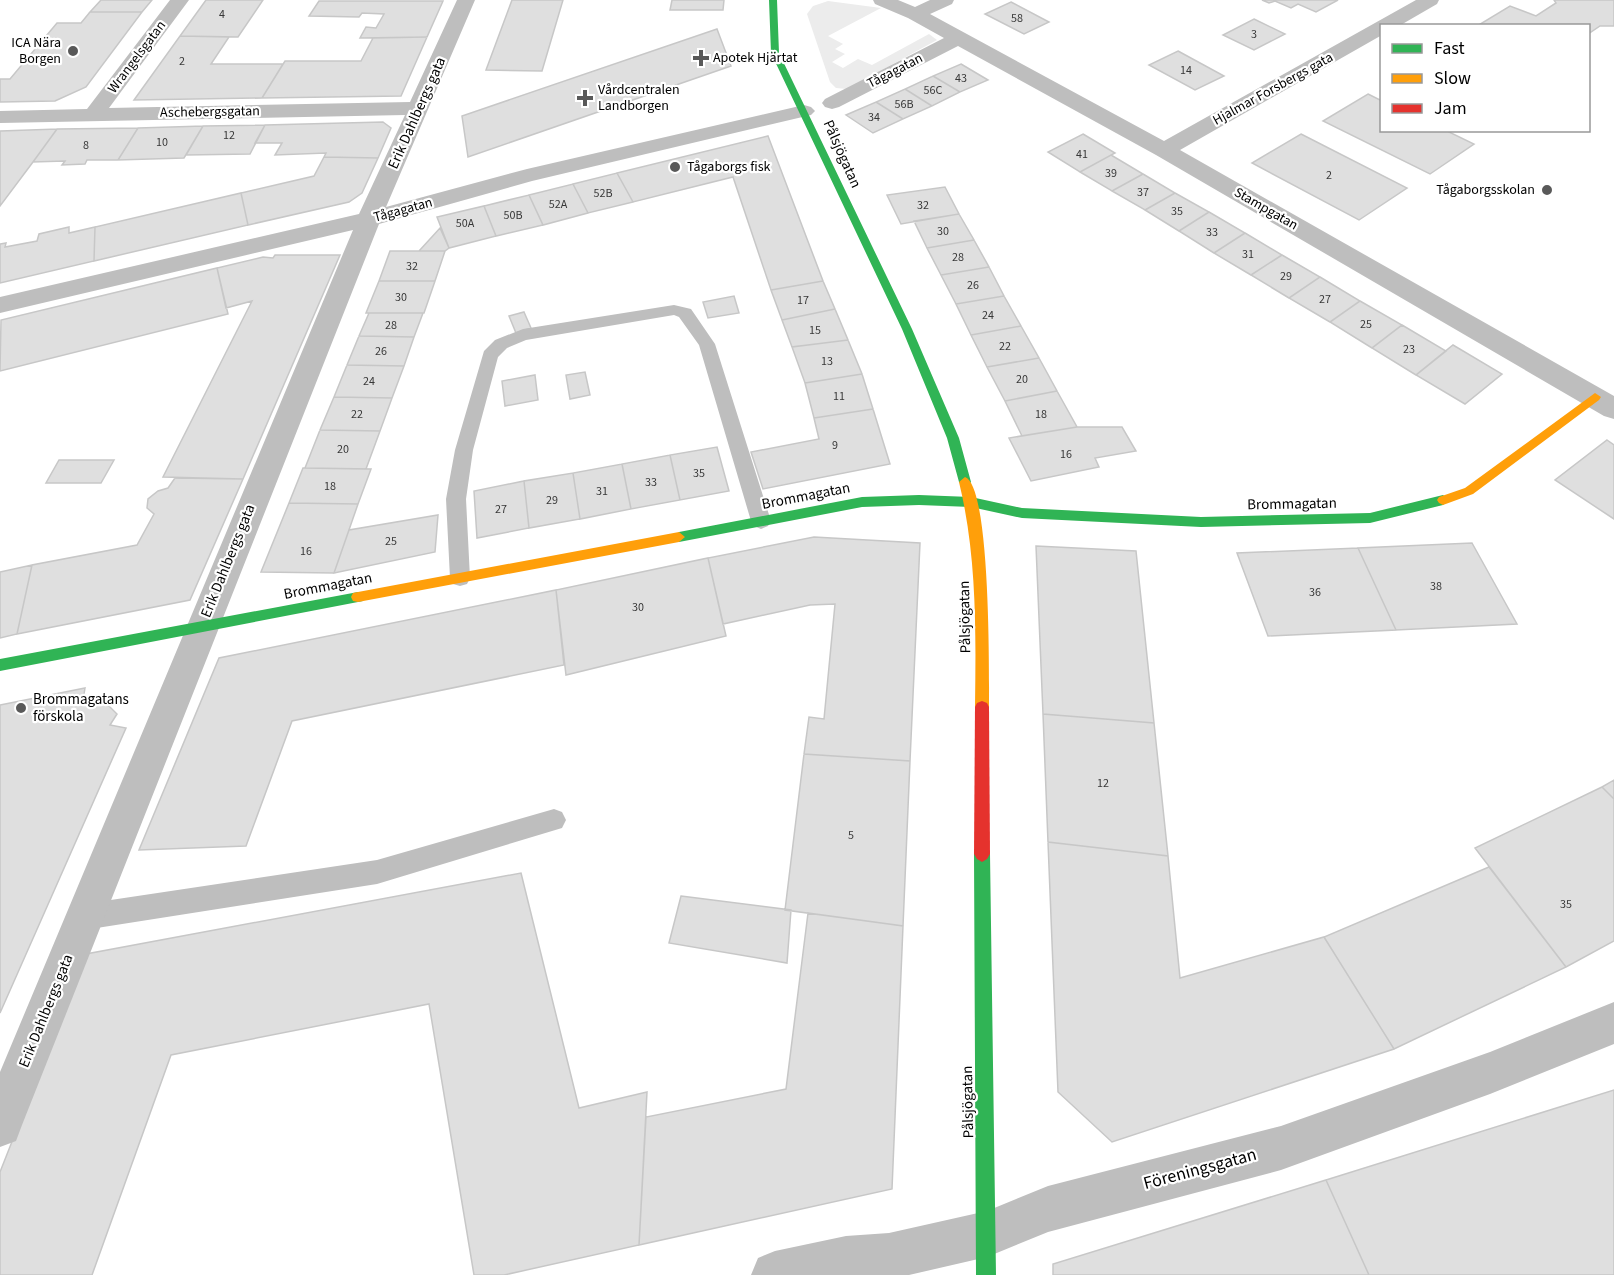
<svg xmlns="http://www.w3.org/2000/svg" width="1614" height="1275" viewBox="0 0 1614 1275" font-family="'Source Sans 3',sans-serif">
<style>
.green{fill:#ececec}
.building{fill:#dfdfdf;stroke:#c7c7c7;stroke-width:1.5}
.lines{fill:none;stroke-linecap:round;stroke-linejoin:round}
.lane{fill:#bebebe;fill-rule:evenodd}
.street{fill:#bebebe;fill-rule:evenodd}
.fast{fill:#30b455;fill-rule:evenodd}
.slow{fill:#ff9f0a;fill-rule:evenodd}
.jam{fill:#e5322d;fill-rule:evenodd}
.poi-dot{fill:#595959;stroke:#fff;stroke-width:2}
.labels{text-anchor:middle;dominant-baseline:central;stroke-width:4.5;stroke-linejoin:round;paint-order:stroke}
.number-label{font-size:12px;fill:#383838}
.far-poi-label{font-size:14px;fill:#000;stroke:#fff;text-anchor:start}
.far-street-label{font-size:14px;fill:#000;stroke:#fff}
.street-label{font-size:15px;fill:#000;stroke:#fff}
.poi-label{font-size:15px;fill:#000;stroke:#fff;text-anchor:start}
.near-street-label{font-size:18px;fill:#000;stroke:#fff}
</style>
<rect width="100%" height="100%" fill="#fff"/>
<path class="green" d="M828 1 881 8 828 36 843 44 835 49 845 54 832 62 843 68 858 59 872 65 929 34 937 40 847 89 836 88 830 82 807 14 813 6Z"/>
<path class="building" d="M101 0H152L142 12H90Z
M206 0H263L238 37 180 36Z
M512 0H563L542 71 486 70Z
M672 0H724L723 10H670Z
M1262 0H1338L1316 12 1298 4 1291 8 1275 1 1269 3Z
M1554 0H1614V26H1600L1588 34V26H1477L1510 6 1536 16 1556 3Z
M319 1H443L427 37 360 38 366 27 376 28 384 14 362 13 359 17 309 16Z
M1011 2 1049 22 1024 34 985 14Z
M90 12H142L86 87 55 101 0 102V79H10L57 23H81Z
M1254 19 1285 34 1254 50 1223 35Z
M717 29 731 66 468 157 462 116Z
M180 36 229 37 211 64H283L262 98 134 100Z
M427 37 401 96 262 98 285 61H361L373 38Z
M1178 51 1224 76 1195 90 1149 65Z
M961 64 988 80 960 92 933 76Z
M933 76 960 92 932 106 905 89Z
M905 89 932 106 903 119 876 102Z
M1368 94 1382 101V130H1445L1474 144 1430 174 1323 121Z
M876 102 903 119 873 133 846 115Z
M383 122 391 128 378 158 324 157 326 153 275 155 282 143H255L265 125Z
M265 125 250 154 186 155 203 126Z
M203 126 184 158 118 160 138 128Z
M138 128 118 160H87L85 164 62 165 65 161 33 162 57 129Z
M57 129 33 162 0 206V131Z
M1083 134 1115 153 1080 172 1048 152Z
M1301 134 1407 188 1359 220 1252 163Z
M768 136 823 281 771 290 733 177 633 202 617 173Z
M1111 155 1143 174 1112 191 1080 172Z
M324 157 378 158 362 193 349 202 248 225 241 193 314 176Z
M617 173 633 202 588 213 573 184Z
M1143 174 1175 193 1145 210 1112 191Z
M573 184 588 213 543 225 529 195Z
M945 187 959 214 901 224 887 195Z
M241 193 248 225 94 261 95 227Z
M1175 193 1209 212 1179 231 1145 210Z
M529 195 543 225 496 236 484 206Z
M484 206 496 236 449 248 437 217Z
M1209 212 1245 233 1214 253 1179 231Z
M959 214 974 240 927 248 914 221Z
M69 227V233L95 227 94 261 0 283V244L6 243 5 247 37 241 39 234Z
M440 228 449 248 445 251H419Z
M1245 233 1282 255 1251 275 1214 253Z
M974 240 989 267 941 275 927 248Z
M390 251H445L435 281H379Z
M275 255H340L243 479 163 477 252 301 226 308 217 268 263 257 273 258Z
M1282 255 1320 277 1289 298 1251 275Z
M989 267 1004 296 956 304 941 275Z
M217 268 228 314 0 371 1 320Z
M1320 277 1360 301 1330 322 1289 298Z
M379 281H435L424 313H366Z
M823 281 835 309 782 320 771 290Z
M734 296 739 313 708 318 703 302Z
M1004 296 1021 326 971 335 956 304Z
M1360 301 1402 325 1372 348 1330 322Z
M835 309 848 340 792 347 782 320Z
M524 312 531 328 516 333 509 316Z
M369 313H423L414 337 359 336Z
M1402 325 1446 351 1416 375 1372 348Z
M1021 326 1039 358 987 367 971 335Z
M359 336 414 337 404 366 347 365Z
M848 340 862 374 805 383 792 347Z
M1453 345 1502 374 1465 404 1416 375Z
M1039 358 1057 391 1005 401 987 367Z
M347 365 404 366 392 398 334 397Z
M585 372 590 395 570 399 566 375Z
M862 374 873 409 814 418 805 383Z
M535 375 538 400 505 406 502 381Z
M1057 391 1077 427 1022 436 1005 401Z
M334 397 392 398 380 431 320 430Z
M873 409 890 464 763 489 751 452 819 439 814 418Z
M1077 427H1122L1136 451 1095 458 1099 467 1031 481 1009 438Z
M320 430 380 431 366 469 305 468Z
M1607 440 1614 445V519L1555 480Z
M717 447 729 491 680 500 670 455Z
M670 455 680 500 631 509 622 464Z
M59 460H114L101 483H46Z
M622 464 631 509 580 519 573 473Z
M303 468H305L371 469 358 504 289 503Z
M573 473 580 519 529 528 524 481Z
M175 478 243 479 190 600 17 634 32 565 137 545 154 514 147 508 148 499 158 491 168 488Z
M524 481 529 528 477 538 474 491Z
M289 503 358 504 334 573 261 572Z
M438 515 435 552 334 573 349 530Z
M814 537 920 543 910 761 804 754 809 717 824 719 835 604 810 605 723 624 708 558Z
M1472 543 1517 624 1396 630 1358 548Z
M1036 546 1136 551 1154 723 1043 714Z
M1358 548 1396 630 1268 636 1237 553Z
M708 558 726 636 566 675 556 590Z
M32 565 17 634 0 638V572Z
M556 590 564 665 292 721 246 846 139 850 219 658Z
M85 688 83 700 99 696 117 714 110 725 126 728 0 1013V705Z
M1043 714 1154 723 1168 856 1048 842Z
M804 754 910 761 903 926 785 910Z
M1614 780V799L1602 787Z
M1602 787 1614 799V941L1566 967 1475 848Z
M1048 842 1168 856 1180 978 1324 937 1394 1049 1112 1142 1058 1092Z
M1489 867 1566 967 1394 1049 1324 937Z
M521 873 579 1108 647 1092 639 1245 504 1275H474L429 1004 171 1055 92 1275H0V1172L86 954Z
M681 896 791 910 787 963 669 943Z
M808 913 903 926 892 1189 639 1245 646 1117 786 1089Z
M1614 1090V1275H1369L1326 1180Z
M1326 1180 1369 1275H1053V1264Z"/>
<g class="lines">
<path class="lane" d="M674 305 691 309 715 344 771 521 768 526 761 529 754 526 751 521 699 345 679 317 674 315 526 340 507 348 498 357 473 450 466 499 470 578 467 584 460 586 453 584 450 578 446 499 455 450 484 351 495 340 523 329Z
M554 809 562 812 566 820 562 828 377 884 84 930 75 926 71 917 75 908 84 904 377 860Z"/>
<path class="street" d="M170 0H189L109 108 410 102 457 0H475L386 207 527 169 804 105 811 107 815 111 811 115 532 181 379 224 22 1125 16 1141 0 1147V1072L353 230 0 313V297L359 214 405 115 0 123V111L87 109Z
M873 0H898L915 7 930 0H954L952 4 930 14 1164 141 1416 0H1439L1437 4 1399 26H1382V35L1180 150 1614 396V419L1604 416 1156 155 958 46 839 107 832 109 825 107 822 103 825 99 944 38 908 18 875 4Z
M1614 1002V1044L1490 1094 1281 1170 1048 1232 987 1257 909 1275H751L758 1258 775 1251 846 1236 889 1233 987 1211 1048 1186 1281 1126 1490 1052Z"/>
<path class="fast" d="M769 0H777L779 53 912 329 959 438 971 482 969 485H961L959 482 947 438 902 329 771 53Z
M919 495 971 497 1022 508 1201 517 1370 513 1443 495 1449 500 1443 505 1370 523 1201 527 1022 518 971 507 919 505 862 507 679 542 673 537 679 532 862 497Z
M358 592 363 593 365 597 363 601 358 602 0 671V659Z
M982 846 987 849 990 854 996 1275H976L974 854 977 849Z"/>
<path class="slow" d="M1595 393 1601 397 1599 400 1473 494 1443 505 1439 503 1437 500 1439 497 1465 488Z
M965 477C991 486 989 676 989 707L987 711 982 713 977 711 975 707C976 631 977 556 959 482Z
M679 532 685 537 679 542 358 602 353 601 351 597 353 593 358 592Z"/>
<path class="jam" d="M982 701 987 703 989 707 990 854 987 859 982 862 977 859 974 854 975 707 977 703Z"/>
</g>
<g class="poi-dot">
<circle cx="73" cy="51" r="6"/>
<path d="M698 49h6v6h6v6h-6v6h-6v-6h-6v-6h6z"/>
<path d="M582 89h6v6h6v6h-6v6h-6v-6h-6v-6h6z"/>
<circle cx="675" cy="167" r="6"/>
<circle cx="1547" cy="190" r="6"/>
<circle cx="21" cy="708" r="6"/>
</g>
<g class="labels">
<g class="number-label">
<text x="222" y="14">4</text>
<text x="1017" y="18">58</text>
<text x="1254" y="34">3</text>
<text x="182" y="61">2</text>
<text x="1186" y="70">14</text>
<text x="961" y="78">43</text>
<text x="933" y="90">56C</text>
<text x="904" y="104">56B</text>
<text x="874" y="117">34</text>
<text x="229" y="135">12</text>
<text x="162" y="142">10</text>
<text x="86" y="145">8</text>
<text x="1082" y="154">41</text>
<text x="1111" y="173">39</text>
<text x="1329" y="175">2</text>
<text x="1143" y="192">37</text>
<text x="603" y="193">52B</text>
<text x="558" y="204">52A</text>
<text x="923" y="205">32</text>
<text x="1177" y="211">35</text>
<text x="513" y="215">50B</text>
<text x="465" y="223">50A</text>
<text x="943" y="231">30</text>
<text x="1212" y="232">33</text>
<text x="1248" y="254">31</text>
<text x="958" y="257">28</text>
<text x="412" y="266">32</text>
<text x="1286" y="276">29</text>
<text x="973" y="285">26</text>
<text x="401" y="297">30</text>
<text x="1325" y="299">27</text>
<text x="803" y="300">17</text>
<text x="988" y="315">24</text>
<text x="1366" y="324">25</text>
<text x="391" y="325">28</text>
<text x="815" y="330">15</text>
<text x="1005" y="346">22</text>
<text x="1409" y="349">23</text>
<text x="381" y="351">26</text>
<text x="827" y="361">13</text>
<text x="1022" y="379">20</text>
<text x="369" y="381">24</text>
<text x="839" y="396">11</text>
<text x="357" y="414">22</text>
<text x="1041" y="414">18</text>
<text x="835" y="445">9</text>
<text x="343" y="449">20</text>
<text x="1066" y="454">16</text>
<text x="699" y="473">35</text>
<text x="651" y="482">33</text>
<text x="330" y="486">18</text>
<text x="602" y="491">31</text>
<text x="552" y="500">29</text>
<text x="501" y="509">27</text>
<text x="391" y="541">25</text>
<text x="306" y="551">16</text>
<text x="1436" y="586">38</text>
<text x="1315" y="592">36</text>
<text x="638" y="607">30</text>
<text x="1103" y="783">12</text>
<text x="851" y="835">5</text>
<text x="1566" y="904">35</text>
</g>
<g class="far-poi-label">
<text x="61" y="43" text-anchor="end">ICA Nära<tspan x="61" dy="16">Borgen</tspan></text>
<text x="713" y="58">Apotek Hjärtat</text>
<text x="598" y="90">Vårdcentralen<tspan x="598" dy="16">Landborgen</tspan></text>
<text x="687" y="167">Tågaborgs fisk</text>
<text x="1535" y="190" text-anchor="end">Tågaborgsskolan</text>
</g>
<g class="far-street-label">
<text transform="translate(137 57) rotate(-53)">Wrangelsgatan</text>
<text transform="translate(895 71) rotate(-27)">Tågagatan</text>
<text transform="translate(1273 89) rotate(-29)">Hjalmar Forsbergs gata</text>
<text transform="translate(210 112) rotate(-1)">Aschebergsgatan</text>
<text transform="translate(1266 209) rotate(30)">Stampgatan</text>
<text transform="translate(403 210) rotate(-15)">Tågagatan</text>
</g>
<g class="street-label">
<text transform="translate(417 113) rotate(-66)">Erik Dahlbergs gata</text>
<text transform="translate(842 154) rotate(66)">Pålsjögatan</text>
<text transform="translate(806 496) rotate(-11)">Brommagatan</text>
<text transform="translate(1292 504) rotate(-1)">Brommagatan</text>
<text transform="translate(228 561) rotate(-68)">Erik Dahlbergs gata</text>
<text transform="translate(328 586) rotate(-11)">Brommagatan</text>
<text transform="translate(965 617) rotate(-91)">Pålsjögatan</text>
<text transform="translate(46 1011) rotate(-68)">Erik Dahlbergs gata</text>
<text transform="translate(968 1102) rotate(-91)">Pålsjögatan</text>
</g>
<g class="poi-label">
<text x="33" y="699">Brommagatans<tspan x="33" dy="17">förskola</tspan></text>
</g>
<g class="near-street-label">
<text transform="translate(1200 1169) rotate(-15)">Föreningsgatan</text>
</g>
</g>
<rect x="1380" y="24" width="210" height="108" fill="#ffffff" stroke="#999999" stroke-width="1.5"/>
<rect x="1392" y="44" width="30" height="9" fill="#30b455" stroke="#999999" stroke-width="1.5"/>
<text x="1434" y="54" font-size="18" fill="#000000">Fast</text>
<rect x="1392" y="74" width="30" height="9" fill="#ff9f0a" stroke="#999999" stroke-width="1.5"/>
<text x="1434" y="84" font-size="18" fill="#000000">Slow</text>
<rect x="1392" y="104" width="30" height="9" fill="#e5322d" stroke="#999999" stroke-width="1.5"/>
<text x="1434" y="114" font-size="18" fill="#000000">Jam</text>
</svg>
